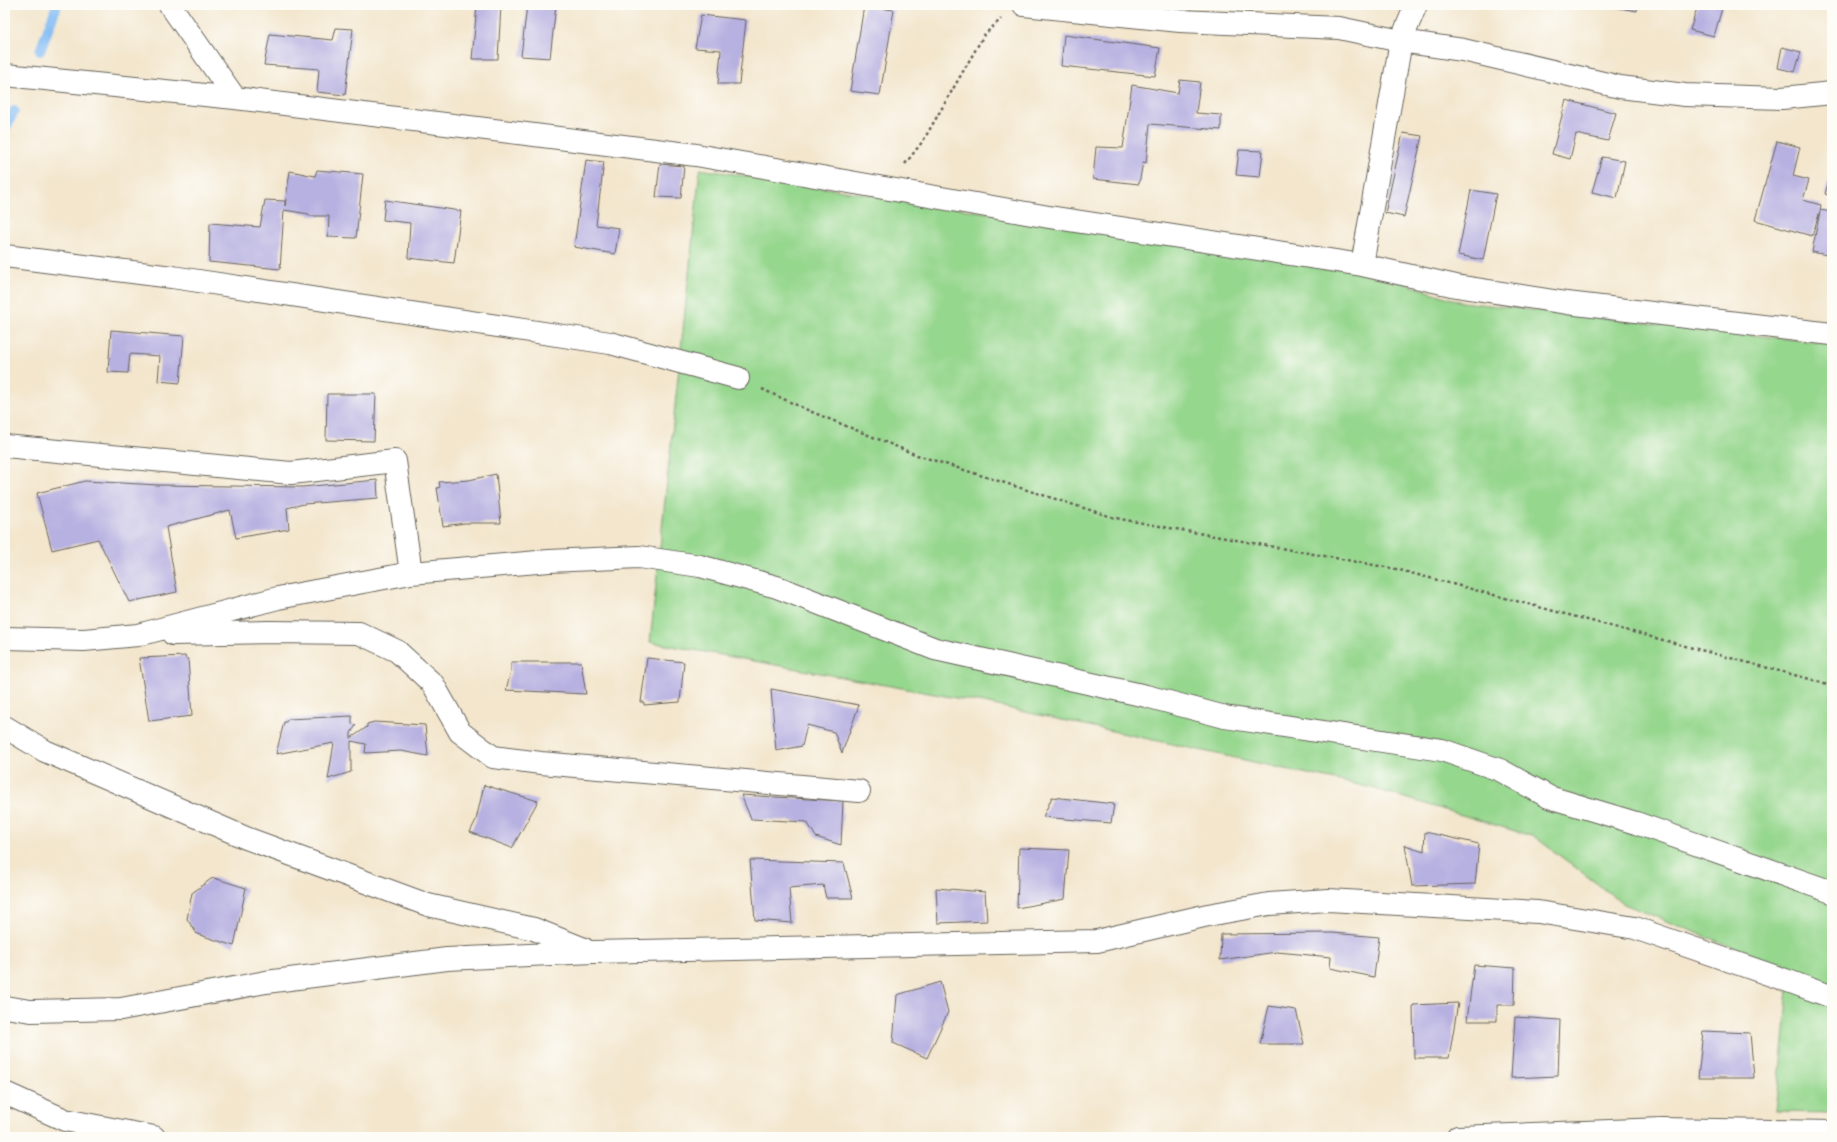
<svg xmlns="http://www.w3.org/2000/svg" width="1837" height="1142" viewBox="0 0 1837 1142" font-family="'Playpen Sans',sans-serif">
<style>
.green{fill:#96d78e;stroke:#597a55}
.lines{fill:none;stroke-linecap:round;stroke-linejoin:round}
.stream{stroke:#83bcf4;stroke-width:10}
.building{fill:#b7b1e1}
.minor-casing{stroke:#67635a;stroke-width:24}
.path{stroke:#67635a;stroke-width:2.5;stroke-dasharray:3 3;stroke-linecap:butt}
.minor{stroke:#fff;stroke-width:22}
</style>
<rect width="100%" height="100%" fill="#fdfcf7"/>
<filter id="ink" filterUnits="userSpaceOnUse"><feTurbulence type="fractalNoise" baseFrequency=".025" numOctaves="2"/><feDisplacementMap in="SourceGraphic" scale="8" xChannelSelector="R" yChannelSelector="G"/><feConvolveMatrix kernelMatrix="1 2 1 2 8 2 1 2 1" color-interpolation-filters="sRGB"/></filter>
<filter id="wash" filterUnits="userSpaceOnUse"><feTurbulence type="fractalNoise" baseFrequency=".012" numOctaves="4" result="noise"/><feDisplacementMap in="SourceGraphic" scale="16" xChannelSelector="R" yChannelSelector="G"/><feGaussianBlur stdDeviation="0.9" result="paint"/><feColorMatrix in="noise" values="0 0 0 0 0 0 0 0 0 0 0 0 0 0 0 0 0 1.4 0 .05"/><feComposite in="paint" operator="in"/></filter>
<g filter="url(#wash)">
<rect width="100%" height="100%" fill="#f3e6cd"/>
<path class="green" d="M700 169 1362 270 1462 302 1832 344V1113L1776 1112 1790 970 1624 904 1535 837 1372 788 989 704 650 642Z"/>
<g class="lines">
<path class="stream" d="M40 51 57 5
M5 129 14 111"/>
</g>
<g id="blocks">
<path class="building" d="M477 5H501L498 59H472Z
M527 5H556L550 58 521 56Z
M1602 5H1638L1637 11Z
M1698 5H1723L1714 36 1690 30Z
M864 6 894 10 880 95 850 91Z
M701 15 746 20 739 84H718L721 50 695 48Z
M336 28 353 29 345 95 317 92 319 69 264 65 270 34 333 40Z
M1064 35 1160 48 1155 76 1061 66Z
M1782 47 1801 52 1795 72 1778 68Z
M1180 80 1200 82 1196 113 1221 115V130L1150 124 1146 163 1143 162 1139 184 1093 179 1096 147 1123 148 1132 85 1178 93Z
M1566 100 1616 113 1608 141 1576 134 1570 159 1552 154Z
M1403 133 1422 136 1404 217 1385 213Z
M1777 141 1800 147 1793 176 1809 180 1803 200 1821 205 1820 210 1832 212V256L1812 252 1820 211 1812 236 1755 220Z
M1239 150 1263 151 1260 177 1236 175Z
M1602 157 1625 161 1617 198 1592 192Z
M586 160 604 162 596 225 619 228 615 254 574 247Z
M660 164 684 166 681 198 656 197Z
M317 170 363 174 356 238 328 237 329 216H309V214L284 210 280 269 209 262 210 223 260 227 265 200 285 201V206L290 171 315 176Z
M1832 170V196L1825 194Z
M1471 190 1496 194 1483 260 1458 255Z
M385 200 461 211 454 263 408 258 410 223 383 220Z
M111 330 184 336 180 383 158 381 160 356 130 354 128 373 108 372Z
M327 394H376L374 441 326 440Z
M496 474 501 523H465L443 526 437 488 440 487 439 482 469 480Z
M377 480 378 498 304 504 287 508 289 529 236 538 230 510 166 527 177 592 129 602 98 539 52 550 37 493 85 481 158 485 302 487Z
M185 656 186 659H188L192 716 149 721 139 658Z
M647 658 684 662 680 702 644 705V702H641Z
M511 662H581L586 694 506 690 511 671Z
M771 689 859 705 842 753 834 732 807 725 802 746 776 751Z
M352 716V724L356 725 351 733V738L367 727V724L374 722 425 725 428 756 401 751 365 753 366 744 351 741V772L328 779 334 743 276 754 284 722H286L288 719Z
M484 785 538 801 512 848 470 832 476 820Z
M741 795 843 801 841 845 816 837 807 822 751 819Z
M1052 797 1114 804 1111 823 1043 817Z
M1425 832 1479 844 1475 884 1412 886 1405 845 1424 851Z
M1019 848 1069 850 1065 899 1017 908Z
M750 860 844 863 853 898H826L823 885 789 888 792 923 755 920Z
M214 878 246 888 234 946 197 934 187 919 192 893 211 879Z
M936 888 985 892 987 921 938 923Z
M1332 933 1379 937 1374 977 1330 968 1331 957 1277 952 1220 960 1221 934Z
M1474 965 1515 968 1514 1005H1497V1021H1467Z
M940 982 948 1012 927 1058 893 1043 897 995Z
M1458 1003 1449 1058H1414L1413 1005Z
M1269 1006 1296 1010 1304 1044H1260Z
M1515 1017 1560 1020 1558 1076 1511 1078Z
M1703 1031 1750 1033 1754 1078H1698Z"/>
</g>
</g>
<g filter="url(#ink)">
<use href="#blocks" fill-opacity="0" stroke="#67635a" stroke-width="1"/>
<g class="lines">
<defs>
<path id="minor" d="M170 5 235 98
M1024 5 1180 21 1339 28 1401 41 1463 50 1620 87 1685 95 1782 98 1832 93
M5 75 235 98 696 155 1049 217 1362 265 1456 286 1567 303 1832 334
M5 256 172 277 610 343 738 378
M1362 265 1401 41 1416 5
M5 446 291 473 395 461 411 573
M173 634 269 632 359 633 397 651 433 684 460 732 493 757 541 763 859 791
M5 638 84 640 138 635 278 598 411 573 549 561 639 557 700 566 777 587 935 649 1146 696 1225 717 1442 750 1500 770 1549 797 1636 823 1832 892
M5 727 45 751 246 838 428 905 534 929 584 949
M5 1007 31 1011 121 1009 266 982 447 959 593 952 1097 941 1208 915 1269 904 1328 900 1538 912 1635 928 1791 982 1832 997
M5 1093 65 1120 154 1137
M1458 1137 1662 1129 1832 1132"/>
</defs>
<use href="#minor" class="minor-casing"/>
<path class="path" d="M905 164 923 141 984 35 1001 19
M762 389 812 412 917 455 1115 518 1396 569 1832 685"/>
<use href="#minor" class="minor"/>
</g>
</g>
<rect width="1837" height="1142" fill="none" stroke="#fdfcf7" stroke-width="20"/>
</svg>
